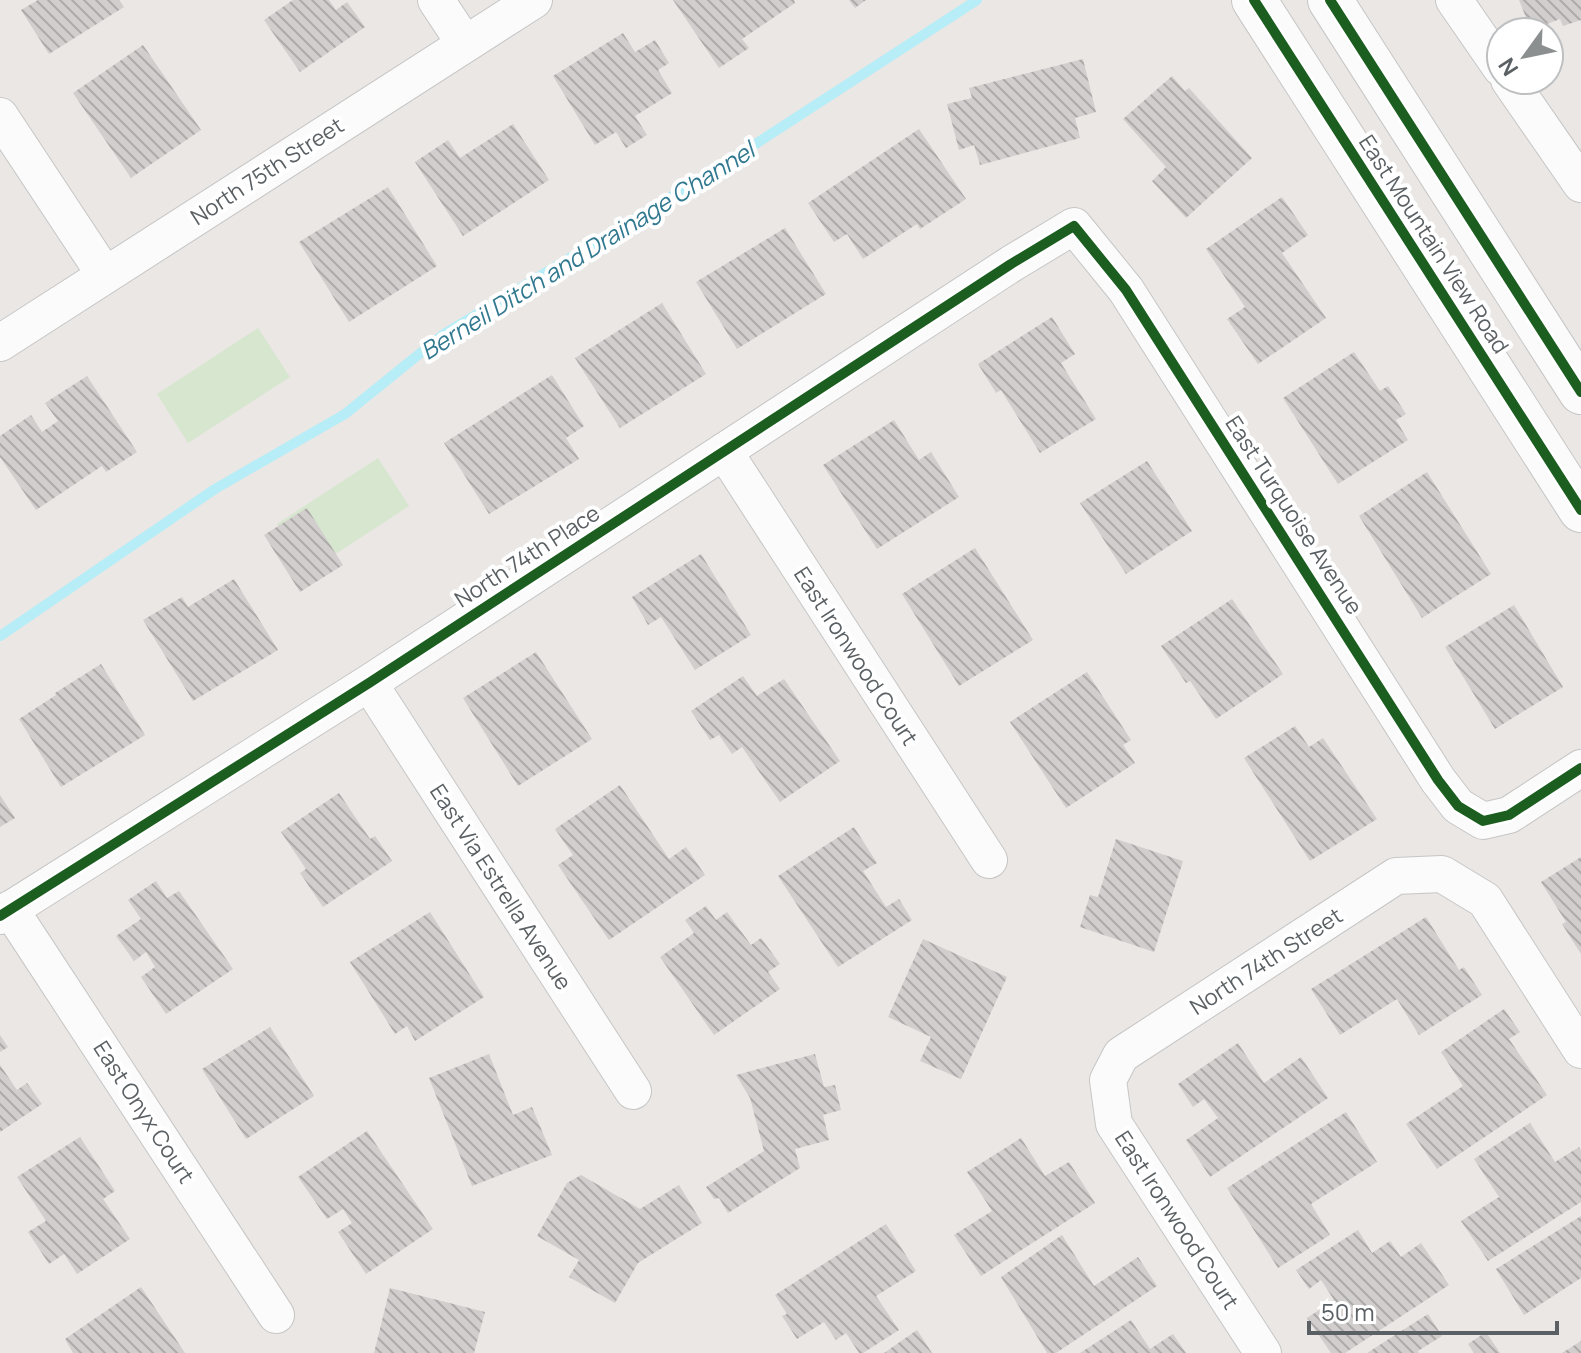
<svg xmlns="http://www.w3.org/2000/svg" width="1581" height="1353" viewBox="0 0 1581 1353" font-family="Manrope,sans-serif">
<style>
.garden{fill:#d7e6ce}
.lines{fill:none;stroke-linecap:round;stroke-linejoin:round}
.stream{stroke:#b6edf7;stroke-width:10}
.building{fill:url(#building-back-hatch)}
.minor-casing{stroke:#c6c6c6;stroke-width:38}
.secondary-casing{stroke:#c6c6c6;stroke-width:46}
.minor{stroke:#fcfbfb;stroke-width:36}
.secondary{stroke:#fcfbfb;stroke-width:44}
.cycleway-casing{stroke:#fff;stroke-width:15}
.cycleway{stroke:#1b5e20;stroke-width:10}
.labels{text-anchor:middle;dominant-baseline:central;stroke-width:8;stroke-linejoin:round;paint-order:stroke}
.street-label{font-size:22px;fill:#5a6063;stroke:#fff}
.water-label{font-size:24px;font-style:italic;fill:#317990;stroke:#fff}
</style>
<defs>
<pattern id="building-back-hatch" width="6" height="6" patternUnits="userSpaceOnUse" patternTransform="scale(2)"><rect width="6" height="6" fill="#d1cecd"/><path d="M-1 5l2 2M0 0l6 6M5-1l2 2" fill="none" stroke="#adabaa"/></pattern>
</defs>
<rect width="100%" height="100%" fill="#eae7e4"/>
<path class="garden" d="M258 328 290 377 188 443 157 394Z
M378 458 409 506 308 572 277 524Z"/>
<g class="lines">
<path class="stream" d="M0 636 215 489 345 414 444 334 717 169 977 0"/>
</g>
<path class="building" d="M38 0H119L124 7 49 54 21 10Z
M293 0H329L336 10 347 2 365 27 300 72 264 20Z
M673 0H794L795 3 742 39 749 48 719 68Z
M849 0H866L855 8Z
M1519 0H1581V20L1563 26 1560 19 1531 30Z
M623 33 635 52 655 40 669 63 658 70 672 93 635 116 647 135 626 148 616 132 595 145 553 76Z
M143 45 201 130 131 178 73 93Z
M1083 59 1096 112 1075 118 1080 138 980 165 974 145 959 150 947 104 972 98 969 88Z
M1172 76 1185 91 1189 88 1252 158 1186 218 1152 181 1166 167 1123 119Z
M513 124 549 180 463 236 415 162 448 140 460 158Z
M919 129 966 199 920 229 917 224 863 259 847 234 834 242 808 203Z
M388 187 437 266 349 322 299 242Z
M1282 197 1308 235 1282 253 1326 318 1258 364 1227 319 1245 307 1206 249Z
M785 228 826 294 737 349 696 282Z
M662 303 706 374 620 428 575 358Z
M1052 317 1075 354 1061 363 1096 419 1040 453 1001 390 996 393 978 364Z
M1354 352 1380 391 1388 386 1406 414 1396 420 1408 440 1338 484 1283 398Z
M552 375 584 426 566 438 579 459 489 514 444 443Z
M87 376 137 452 106 472 102 466 36 510 0 457V436L31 415 42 432 58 421 45 403Z
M894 420 919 460 931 452 959 497 877 549 823 465Z
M1147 461 1192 531 1126 574 1080 503Z
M1427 472 1491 574 1422 618 1359 516Z
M307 508 343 565 300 592 264 535Z
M975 548 1033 640 959 686 902 594Z
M701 554 751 635 695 670 661 617 648 625 632 597Z
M234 579 278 650 193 701 143 620 182 597 188 607Z
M1232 599 1283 674 1216 719 1190 681 1186 683 1161 646Z
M1514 605 1563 687 1495 729 1445 647Z
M536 652 592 739 518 786 463 698Z
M101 664 145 735 61 787 19 719 56 695 55 693Z
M1087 672 1131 740 1123 745 1135 763 1066 808 1010 722Z
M743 676 757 696 784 679 840 761 780 802 742 747 732 754 719 735 710 740 691 711Z
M1295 726 1309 747 1323 738 1377 819 1310 861 1244 758Z
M620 785 669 859 686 847 705 875 609 940 558 865 573 855 555 829Z
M339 793 370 839 375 836 392 861 323 907 300 873 306 869 281 832Z
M0 795 15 818 0 827Z
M854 827 877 863 863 871 886 907 899 899 912 920 838 967 778 876Z
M1116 839 1183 861 1154 952 1080 927 1090 895 1098 897Z
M1581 857V954L1562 924 1566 922 1541 882Z
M156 881 167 898 179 891 233 969 166 1014 141 977 155 967 146 952 134 961 116 936 141 919 128 900Z
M706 906 716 920 727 912 751 945 761 938 780 964 768 972 780 989 714 1035 660 957 694 933 685 920Z
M430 912 484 997 415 1041 407 1026 395 1034 350 962Z
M1426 917 1459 970 1464 967 1482 995 1419 1035 1397 999 1340 1035 1311 989Z
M923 939 1007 977 961 1079 920 1061 931 1037 888 1017Z
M1504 1009 1520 1032 1509 1039 1547 1095 1437 1169 1406 1124 1463 1086 1441 1052Z
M270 1027 314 1096 246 1139 202 1069Z
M0 1035 8 1047 0 1052Z
M1238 1043 1264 1083 1301 1057 1328 1098 1210 1177 1186 1140 1218 1118 1204 1099 1193 1107 1178 1084Z
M489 1054 513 1115 532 1107 552 1155 472 1186 429 1078Z
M815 1054 824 1087 835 1085 841 1110 823 1115 829 1140 795 1149 800 1168 728 1213 719 1198 714 1199 706 1187 764 1151 750 1098 736 1075Z
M0 1065 17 1090 27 1083 42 1104 0 1132Z
M1346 1112 1377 1162 1311 1204 1330 1235 1278 1268 1227 1188Z
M1530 1123 1555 1162 1579 1147 1581 1151V1202L1488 1261 1461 1221 1499 1197 1474 1159Z
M367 1131 433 1229 366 1274 338 1232 352 1223 343 1209 327 1219 298 1177Z
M80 1137 115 1191 103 1199 130 1239 77 1274 64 1254 49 1264 28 1232 46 1221 17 1177Z
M1021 1138 1045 1176 1069 1162 1095 1203 981 1276 954 1235 992 1211 967 1172Z
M581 1175 640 1209 679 1185 702 1223 638 1263 615 1303 569 1277 579 1260 537 1236 567 1183Z
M1581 1216V1278L1524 1315 1496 1269Z
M886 1224 916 1271 876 1296 899 1330 863 1353H859L846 1333 836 1340 824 1322 797 1339 782 1316 787 1314 775 1295Z
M1358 1230 1372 1253 1390 1241 1401 1257 1421 1243 1449 1285 1345 1353H1331L1307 1318 1334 1300 1321 1280 1309 1289 1296 1270Z
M1062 1235 1094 1286 1138 1257 1157 1286 1056 1353H1047L1001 1277Z
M141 1287 185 1353H73L65 1339Z
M390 1288 485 1312 474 1353H374Z
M1428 1314 1442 1336 1418 1351 1419 1353H1367Z
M1131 1320 1150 1349 1173 1334 1186 1353H1080Z
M917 1330 932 1353H884Z
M1486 1332 1500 1353H1474L1468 1344Z
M1581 1341V1353H1562Z"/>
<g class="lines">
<defs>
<path id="minor" d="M436 0 465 44
M1454 0 1501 68
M1509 80 1581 184
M0 116 105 275
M0 343 534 0
M724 451 989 860
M369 683 633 1091
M10 909 276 1315
M0 916 369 683 1011 264 1074 226 1126 290 1438 780 1458 806 1483 821 1509 815 1581 768
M1263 1353 1114 1124 1108 1080 1121 1055 1396 876 1442 874 1485 900 1581 1050"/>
<path id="secondary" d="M1254 0 1581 510
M1330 0 1581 392"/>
</defs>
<use href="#minor" class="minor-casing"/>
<use href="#secondary" class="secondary-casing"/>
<use href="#minor" class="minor"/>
<use href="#secondary" class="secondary"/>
<defs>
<path id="cycleway" d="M1254 0 1581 510
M1330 0 1581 392
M0 916 369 683 1011 264 1074 226 1126 290 1438 780 1458 806 1483 821 1509 815 1581 768"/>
</defs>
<use href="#cycleway" class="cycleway-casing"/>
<use href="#cycleway" class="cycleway"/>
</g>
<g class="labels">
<g class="street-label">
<text transform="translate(267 171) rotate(-33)">North 75th Street</text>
<text transform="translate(1434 244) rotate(57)">East Mountain View Road</text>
<text transform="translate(1294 515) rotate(57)">East Turquoise Avenue</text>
<text transform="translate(527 556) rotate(-33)">North 74th Place</text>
<text transform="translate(856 656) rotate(57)">East Ironwood Court</text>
<text transform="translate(501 887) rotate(57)">East Via Estrella Avenue</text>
<text transform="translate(1266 961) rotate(-33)">North 74th Street</text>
<text transform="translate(144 1112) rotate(57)">East Onyx Court</text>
<text transform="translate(1177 1220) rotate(57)">East Ironwood Court</text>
</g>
<g class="water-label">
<text transform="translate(587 250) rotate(-32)">Berneil Ditch and Drainage Channel</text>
</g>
</g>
<g transform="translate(1525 56) rotate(237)"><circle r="38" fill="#ffffff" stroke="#bdbfc1" stroke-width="2"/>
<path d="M0-6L14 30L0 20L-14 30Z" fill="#8c8f90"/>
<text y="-12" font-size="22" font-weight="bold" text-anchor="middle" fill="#5a6063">N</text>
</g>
<path d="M1309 1321v12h248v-12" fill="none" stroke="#5a6063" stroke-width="4"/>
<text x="1321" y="1321" font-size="24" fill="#5a6063" stroke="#ffffff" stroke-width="6" paint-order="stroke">50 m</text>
</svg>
